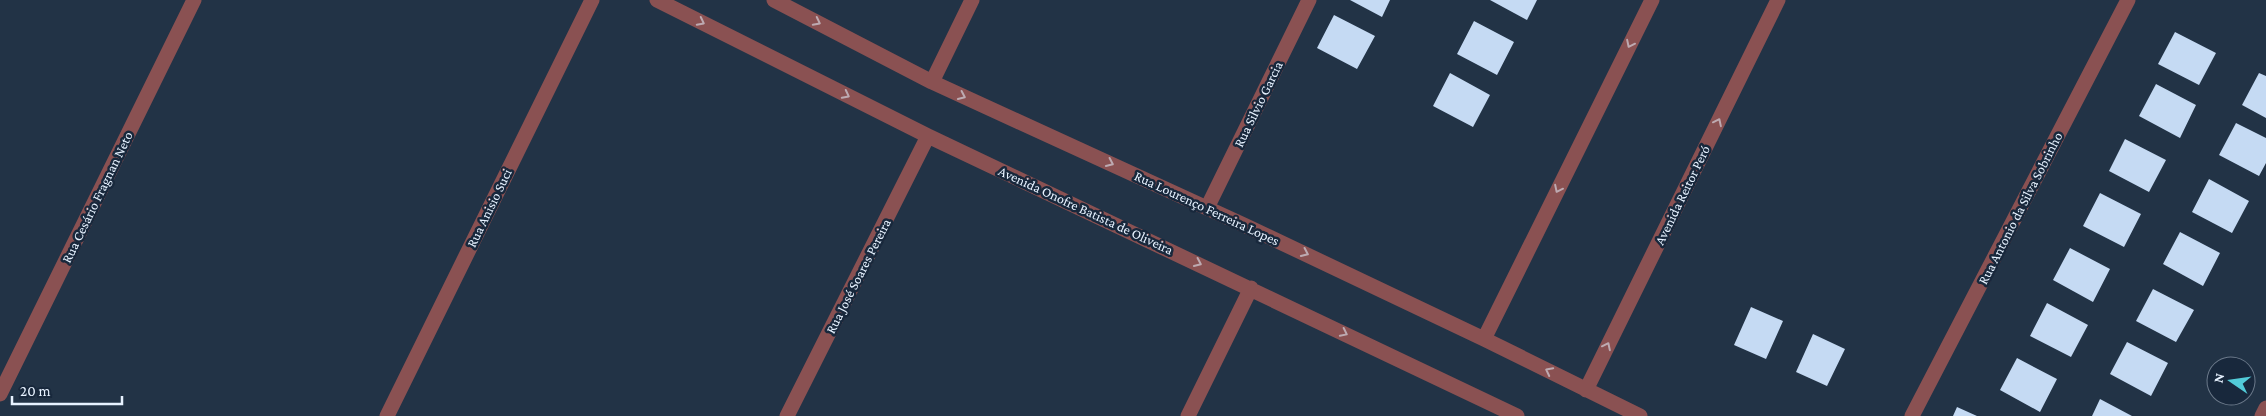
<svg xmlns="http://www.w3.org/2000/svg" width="2266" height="416" viewBox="0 0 2266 416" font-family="'Crimson Pro',serif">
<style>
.building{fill:#c5daf3}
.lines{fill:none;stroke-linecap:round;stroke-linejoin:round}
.minor{stroke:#8a5152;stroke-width:15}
.oneway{stroke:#bdaab1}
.labels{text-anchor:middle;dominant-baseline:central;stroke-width:5;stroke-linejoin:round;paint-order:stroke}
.street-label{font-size:14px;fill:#e7f2ff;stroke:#18283c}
</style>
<rect width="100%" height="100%" fill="#223346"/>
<path class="building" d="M1350 0H1390L1382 17Z
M1490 0H1537L1527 20Z
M1334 15 1375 36 1357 69 1317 48Z
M1474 21 1514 42 1497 75 1457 54Z
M2175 32 2216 53 2199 85 2158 64Z
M1450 73 1490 95 1473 127 1433 106Z
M2259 73 2266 76V118L2242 105Z
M2156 84 2196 105 2180 138 2139 116Z
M2236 123 2266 138V163L2259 176 2219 155Z
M2125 139 2166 160 2149 192 2109 171Z
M2209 179 2249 201 2232 233 2192 212Z
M2100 193 2141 214 2124 247 2083 226Z
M2180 232 2220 253 2203 286 2163 264Z
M2070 248 2110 269 2093 302 2053 280Z
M2153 289 2194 310 2176 342 2136 321Z
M2047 303 2088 325 2071 357 2030 336Z
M1751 307 1783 321 1766 359 1734 345Z
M1813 334 1845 349 1827 386 1796 372Z
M2127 342 2168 363 2151 396 2110 374Z
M2017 358 2057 379 2040 412 2000 390Z
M2100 399 2132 416H2092Z
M1957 407 1977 416H1953Z"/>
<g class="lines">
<path class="minor" d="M657 0 928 136 1517 416
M774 0 932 82 1244 225 1484 339 1640 416
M932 82 972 0
M1207 208 1309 0
M1484 339 1652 0
M1586 390 1778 0
M0 394 194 0
M387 416 592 0
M787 416 928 136
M1188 416 1251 288
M1912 416 2128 0
M2262 416 2266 408"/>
</g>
<defs><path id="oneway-chevron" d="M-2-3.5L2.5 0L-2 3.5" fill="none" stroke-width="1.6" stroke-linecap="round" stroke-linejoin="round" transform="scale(1.25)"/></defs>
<g class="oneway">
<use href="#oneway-chevron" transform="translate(701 22) rotate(27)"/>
<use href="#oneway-chevron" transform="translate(817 22) rotate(27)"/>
<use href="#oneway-chevron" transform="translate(1630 44) rotate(116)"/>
<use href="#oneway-chevron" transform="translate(846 95) rotate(27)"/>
<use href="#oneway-chevron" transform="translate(962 96) rotate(25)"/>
<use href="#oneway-chevron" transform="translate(1718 122) rotate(-64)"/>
<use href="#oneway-chevron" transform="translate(1110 163) rotate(25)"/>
<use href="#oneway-chevron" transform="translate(1558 189) rotate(116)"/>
<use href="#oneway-chevron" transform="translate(1305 253) rotate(25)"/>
<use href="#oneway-chevron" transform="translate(1198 263) rotate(25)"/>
<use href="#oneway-chevron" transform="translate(1344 333) rotate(26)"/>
<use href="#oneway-chevron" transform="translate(1607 346) rotate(-64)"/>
<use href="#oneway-chevron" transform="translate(1549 371) rotate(-153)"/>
</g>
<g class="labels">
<g class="street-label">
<text transform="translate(1258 104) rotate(-64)">Rua Silvio Garcia</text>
<text transform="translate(1682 195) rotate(-64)">Avenida Reitor Peró</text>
<text transform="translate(97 197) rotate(-64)">Rua Cesário Fragnan Neto</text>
<text transform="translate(489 208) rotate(-64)">Rua Anisio Suci</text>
<text transform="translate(1207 208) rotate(25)">Rua Lourenço Ferreira Lopes</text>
<text transform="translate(2020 208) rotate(-63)">Rua Antonio da Silva Sobrinho</text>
<text transform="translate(1086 210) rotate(25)">Avenida Onofre Batista de Oliveira</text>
<text transform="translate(858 276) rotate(-63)">Rua José Soares Pereira</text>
</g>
</g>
<g transform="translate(2231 381) rotate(283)"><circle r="24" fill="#18283c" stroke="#6b798a"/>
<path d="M0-4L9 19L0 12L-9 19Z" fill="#52cbd8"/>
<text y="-8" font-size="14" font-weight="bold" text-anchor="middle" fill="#e7f2ff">N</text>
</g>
<path d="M12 396v8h110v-8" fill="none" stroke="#e7f2ff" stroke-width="2.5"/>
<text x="20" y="396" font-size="15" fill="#e7f2ff" stroke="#18283c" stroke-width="4" paint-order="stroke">20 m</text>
</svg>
